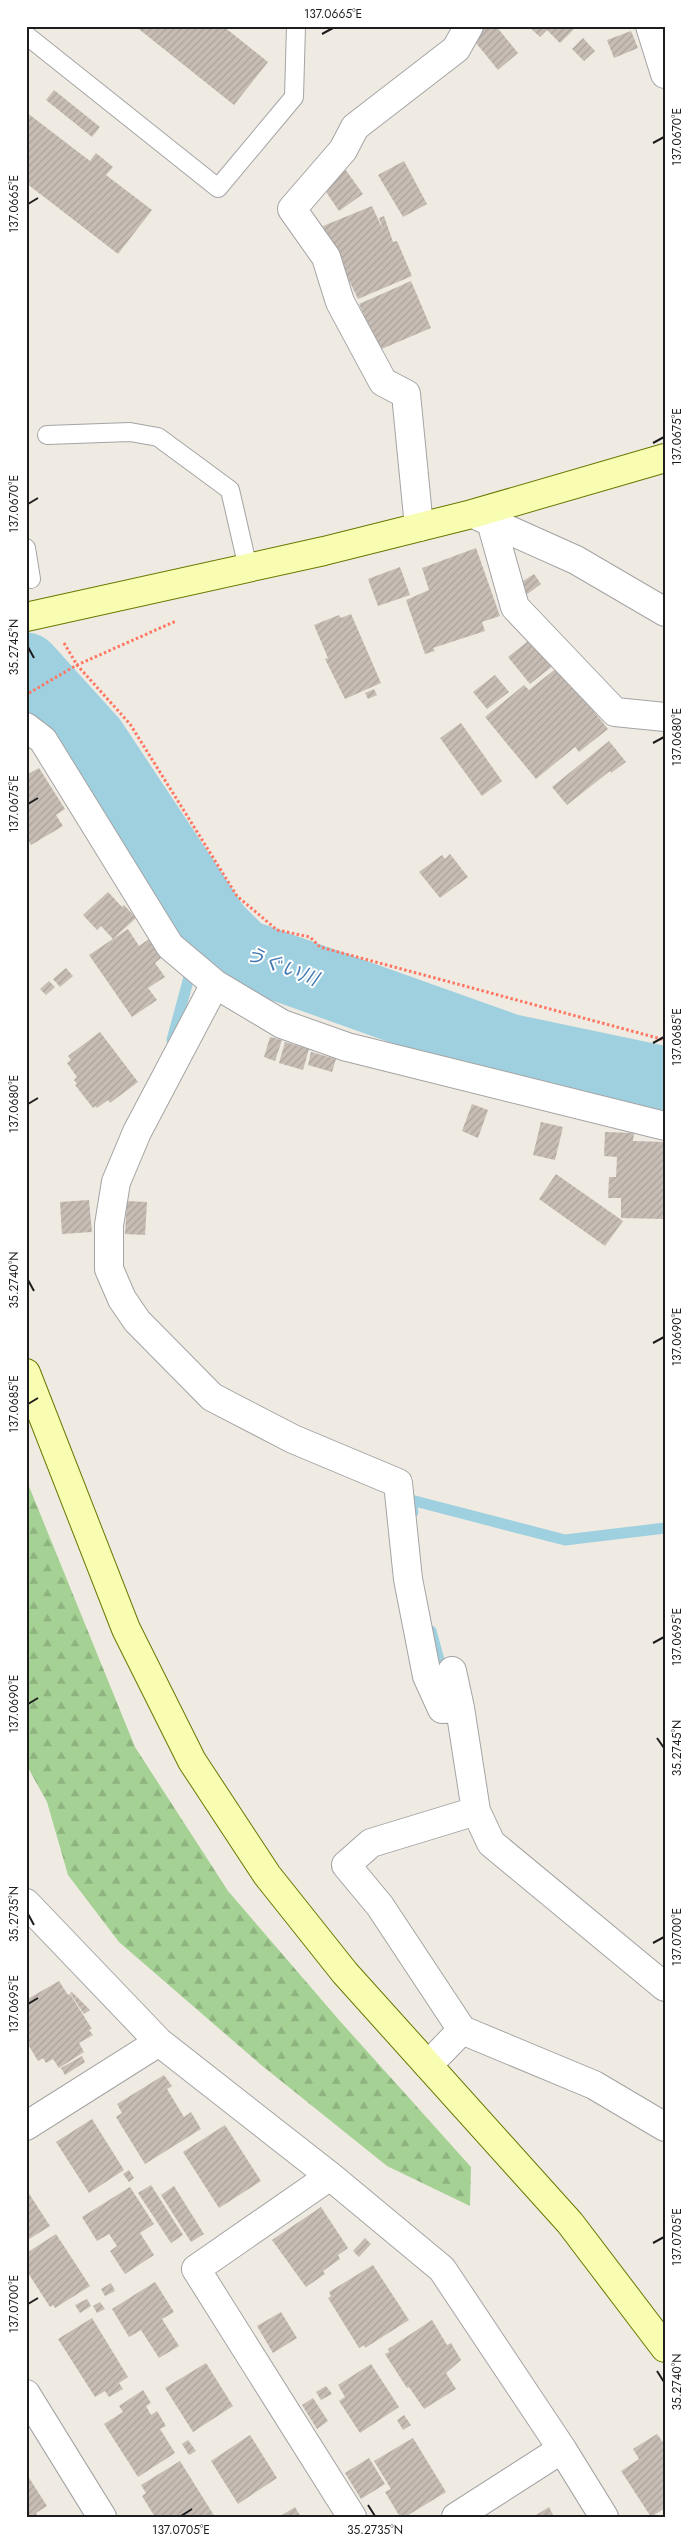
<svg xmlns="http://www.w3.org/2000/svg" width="691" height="2543" viewBox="0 0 691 2543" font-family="Jost,'Noto Sans JP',sans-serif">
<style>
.forest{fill:url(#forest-firs)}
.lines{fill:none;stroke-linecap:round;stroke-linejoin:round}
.stream{stroke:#9fd0e0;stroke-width:11}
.river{stroke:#9fd0e0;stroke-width:69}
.building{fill:url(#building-hatch)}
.lane-casing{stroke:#a4a4a4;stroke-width:20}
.street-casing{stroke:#a4a4a4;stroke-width:30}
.secondary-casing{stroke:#697800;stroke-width:30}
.path{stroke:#ff7663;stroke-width:3;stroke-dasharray:2.5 2.5;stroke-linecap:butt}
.lane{stroke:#fff;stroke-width:18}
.street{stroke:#fff;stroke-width:28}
.secondary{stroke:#f8fdb2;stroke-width:28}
.ticks{fill:none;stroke:#1d1d1d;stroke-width:2}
.labels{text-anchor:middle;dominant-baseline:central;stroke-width:4;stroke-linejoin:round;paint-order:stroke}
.water-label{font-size:19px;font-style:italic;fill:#4479b2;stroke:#fff}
.neatline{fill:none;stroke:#1d1d1d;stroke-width:2}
.ticks-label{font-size:12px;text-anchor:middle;fill:#1d1d1d}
</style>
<defs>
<pattern id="forest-firs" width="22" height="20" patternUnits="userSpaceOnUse" patternTransform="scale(1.25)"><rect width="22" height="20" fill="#a5d194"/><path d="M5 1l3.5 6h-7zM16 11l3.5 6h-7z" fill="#8eb37f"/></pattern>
<pattern id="building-hatch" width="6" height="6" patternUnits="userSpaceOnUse" patternTransform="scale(1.25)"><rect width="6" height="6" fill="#c7bdb5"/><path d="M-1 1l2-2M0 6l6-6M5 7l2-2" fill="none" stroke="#aaa29b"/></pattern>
</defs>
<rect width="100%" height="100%" fill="#efebe2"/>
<path class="forest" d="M26 1479 135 1747 228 1891 339 2020 471 2167 470 2206 387 2166 260 2064 119 1942 68 1875 47 1802 26 1764Z"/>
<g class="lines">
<path class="stream" d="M172 1040 195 955 217 928
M413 1512 411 1500 565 1540 665 1528
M431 1631 444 1678"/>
<path class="river" d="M26 667 93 741 217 928 242 953 508 1048 665 1081"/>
</g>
<path class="building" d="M135 26H223L268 62 234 105Z
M486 26H496L518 53 498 70 472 38Z
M528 26H577L560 43 547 30 540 37Z
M631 31 638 48 614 58 607 40Z
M583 38 595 51 584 61 572 49Z
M54 90 100 127 92 137 46 100Z
M26 112 90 161 96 153 113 167 106 175 152 210 118 254 26 183Z
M404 161 427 204 403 217 378 175Z
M345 169 363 194 339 211 322 186Z
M372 206 383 230 379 218 384 216 393 242 397 241 412 276 358 299 323 226Z
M411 281 431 328 379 350 359 304Z
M476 548 500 616 482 622 485 631 433 648 435 651 425 654 406 600 429 590 422 568Z
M400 567 410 595 378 606 368 579Z
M534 574 541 584 522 598 514 587Z
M351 614 381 683 345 699 325 659 328 658 314 625 339 615 341 618Z
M532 638 554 665 530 684 508 657Z
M558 667 608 729 579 752 575 747 536 779 485 717 524 685 529 690Z
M495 675 509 692 487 709 473 692Z
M374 689 377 695 368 699 365 693Z
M461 723 502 781 482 796 440 738Z
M609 741 626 762 611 773 610 771 567 805 552 787Z
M39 768 65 809 56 815 63 826 31 845 26 837V775Z
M450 854 468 877 440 898 419 872 442 855 445 859Z
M108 892 122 907 124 905 136 918 113 939 101 926 97 930 83 915Z
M128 929 139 946 149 939 161 958 155 963 165 977 148 988 157 1000 132 1017 89 955Z
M66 968 73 976 60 987 53 979Z
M49 981 55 987 46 995 40 989Z
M100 1032 138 1082 110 1103 108 1100 97 1108 95 1106 93 1108 75 1085 77 1084 74 1080 77 1077 67 1063 71 1060 68 1056Z
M270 1037 282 1040 275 1061 264 1057Z
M285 1042 309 1049 303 1070 279 1063Z
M311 1052 336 1059 332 1072 308 1065Z
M472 1104 488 1110 478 1138 462 1131Z
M541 1122 563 1127 555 1160 533 1155Z
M605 1132 634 1133 633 1141 665 1142V1219L621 1218V1198H608L609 1177H616L617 1157 604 1156Z
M556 1174 623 1221 605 1246 539 1199Z
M89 1200 92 1232 62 1234 60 1202Z
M127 1201 147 1202 145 1235 125 1234Z
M59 1981 68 1995 70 1994 92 2029 89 2030 93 2035 79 2043 84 2052 59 2068 53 2059 46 2063 43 2058 38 2061 26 2041V2000Z
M72 1992 90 2010 84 2014 70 1993Z
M82 2056 85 2062 65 2075 61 2068Z
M164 2075 172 2086 167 2089 184 2117 191 2112 201 2129 145 2164 116 2117 122 2113 117 2104Z
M92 2119 124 2170 89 2193 56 2142Z
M225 2125 261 2181 219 2208 183 2152Z
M129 2170 134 2178 129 2182 123 2174Z
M151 2185 183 2235 171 2243 138 2193Z
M174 2186 204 2234 191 2242 161 2195Z
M130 2187 154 2224 140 2233 154 2255 125 2274 110 2251 117 2246 109 2234 97 2241 82 2217Z
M26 2189 50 2226 26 2241Z
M321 2207 348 2248 338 2255 340 2259 323 2271 325 2274 306 2287 272 2240Z
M56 2234 90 2286 55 2308 53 2305 50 2307 26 2270V2258L29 2256 28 2252Z
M365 2238 371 2244 359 2257 353 2251Z
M373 2265 409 2320 365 2348 364 2345 359 2348 328 2298 331 2296 329 2292Z
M155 2282 174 2312 162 2319 179 2346 159 2358 141 2330 129 2337 112 2309Z
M111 2283 115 2291 105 2296 101 2289Z
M87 2299 91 2306 80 2313 75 2305Z
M100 2302 105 2309 97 2313 93 2306Z
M281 2312 297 2338 273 2353 257 2326Z
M92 2318 128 2377 119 2383 123 2389 109 2397 105 2391 95 2397 58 2339Z
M432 2320 447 2345 451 2343 461 2360 446 2373 456 2389 424 2409 409 2387 407 2388 385 2354 389 2352 388 2349Z
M206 2363 233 2406 193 2432 165 2388Z
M371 2364 399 2407 360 2433 339 2401 345 2397 338 2385Z
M326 2386 332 2394 321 2400 316 2392Z
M143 2390 151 2403 146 2406 151 2415 157 2411 166 2426 160 2429 175 2453 138 2477 104 2424 123 2412 119 2406Z
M313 2398 328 2421 317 2429 302 2405Z
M404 2415 411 2425 403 2430 397 2420Z
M657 2434 665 2445V2508L651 2517 621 2471 639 2459 633 2449Z
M250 2435 277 2478 238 2504 211 2461Z
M413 2438 446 2492 405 2517H400L385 2492 391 2489 374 2461Z
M188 2440 196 2451 189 2455 182 2444Z
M369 2458 385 2484 361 2499 345 2473Z
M180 2461 215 2517H155L142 2496 146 2493 141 2485Z
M26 2473 47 2506 36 2513 38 2517H26Z
M295 2507 301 2517H279Z
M549 2507 554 2517H533Z"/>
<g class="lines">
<defs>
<path id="lane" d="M26 35 218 188 294 97 296 26
M47 435 130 432 158 437 230 490 248 568
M26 548 31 579"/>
<path id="street" d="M650 26 665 74
M480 517 576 560 665 612
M491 522 515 607 615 712 665 717
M419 527 406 394 383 382 340 302 326 257 292 209 343 150 355 127 456 49 469 26
M26 727 43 740 170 946 215 984 282 1024 347 1047 665 1126
M215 984 137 1132 116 1182 109 1225V1269L122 1299 137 1321 212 1397 293 1439 398 1483 408 1579 427 1676 442 1709 460 1708
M452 1671 460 1708 476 1811 491 1843 665 1987
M476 1811 371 1843 346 1865 380 1906 462 2030 594 2085 665 2127
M26 1903 159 2042 330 2176 442 2269 562 2449 604 2517
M428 2065 462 2030
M26 2126 159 2042
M330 2176 196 2269 352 2517
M26 2394 102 2517
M456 2517 562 2449"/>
<path id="secondary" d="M26 617 324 551 472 514 665 458
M26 1373 126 1629 192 1761 267 1875 345 1973 570 2223 665 2348"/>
</defs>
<use href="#lane" class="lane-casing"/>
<use href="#street" class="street-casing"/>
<use href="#secondary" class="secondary-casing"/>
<path class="path" d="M64 643 77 665 130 724 237 896 277 930 310 937 320 947 665 1040
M29 693 77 665 176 621"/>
<use href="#lane" class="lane"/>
<use href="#street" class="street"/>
<use href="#secondary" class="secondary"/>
</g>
<path class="ticks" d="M322 34 333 28M653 143 664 137M28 204 38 198M653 443 664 437M28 504 38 498M28 647 34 658M653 743 664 737M28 804 38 798M653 1043 664 1037M28 1104 38 1098M28 1280 34 1291M653 1343 664 1337M28 1404 38 1398M653 1643 664 1637M28 1704 38 1698M657 1738 664 1748M28 1914 34 1925M653 1943 664 1937M28 2004 38 1998M653 2243 664 2237M28 2304 38 2298M657 2371 664 2382M368 2505 375 2516M181 2516 192 2509"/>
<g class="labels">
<g class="water-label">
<text transform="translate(282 966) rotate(21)">うぐい川</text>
</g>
</g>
<rect width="691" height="2543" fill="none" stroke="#ffffff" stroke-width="55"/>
<rect x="28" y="28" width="636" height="2488" class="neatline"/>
<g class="ticks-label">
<text x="333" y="18">137.0665°E</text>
<text transform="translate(677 137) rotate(-90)" y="4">137.0670°E</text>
<text transform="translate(14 204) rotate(-90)" y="4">137.0665°E</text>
<text transform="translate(677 437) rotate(-90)" y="4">137.0675°E</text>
<text transform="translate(14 504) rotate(-90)" y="4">137.0670°E</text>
<text transform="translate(14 647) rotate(-90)" y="4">35.2745°N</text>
<text transform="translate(677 737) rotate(-90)" y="4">137.0680°E</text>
<text transform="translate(14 804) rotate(-90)" y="4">137.0675°E</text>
<text transform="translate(677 1037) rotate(-90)" y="4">137.0685°E</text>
<text transform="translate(14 1104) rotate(-90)" y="4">137.0680°E</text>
<text transform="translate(14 1280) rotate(-90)" y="4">35.2740°N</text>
<text transform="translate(677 1337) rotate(-90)" y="4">137.0690°E</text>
<text transform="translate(14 1404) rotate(-90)" y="4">137.0685°E</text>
<text transform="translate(677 1637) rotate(-90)" y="4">137.0695°E</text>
<text transform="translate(14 1704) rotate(-90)" y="4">137.0690°E</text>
<text transform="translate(677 1748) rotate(-90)" y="4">35.2745°N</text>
<text transform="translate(14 1914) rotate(-90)" y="4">35.2735°N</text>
<text transform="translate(677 1937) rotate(-90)" y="4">137.0700°E</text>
<text transform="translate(14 2004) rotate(-90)" y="4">137.0695°E</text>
<text transform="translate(677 2237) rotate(-90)" y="4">137.0705°E</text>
<text transform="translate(14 2304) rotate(-90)" y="4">137.0700°E</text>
<text transform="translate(677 2382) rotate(-90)" y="4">35.2740°N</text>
<text x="181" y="2534">137.0705°E</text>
<text x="375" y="2534">35.2735°N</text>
</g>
</svg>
